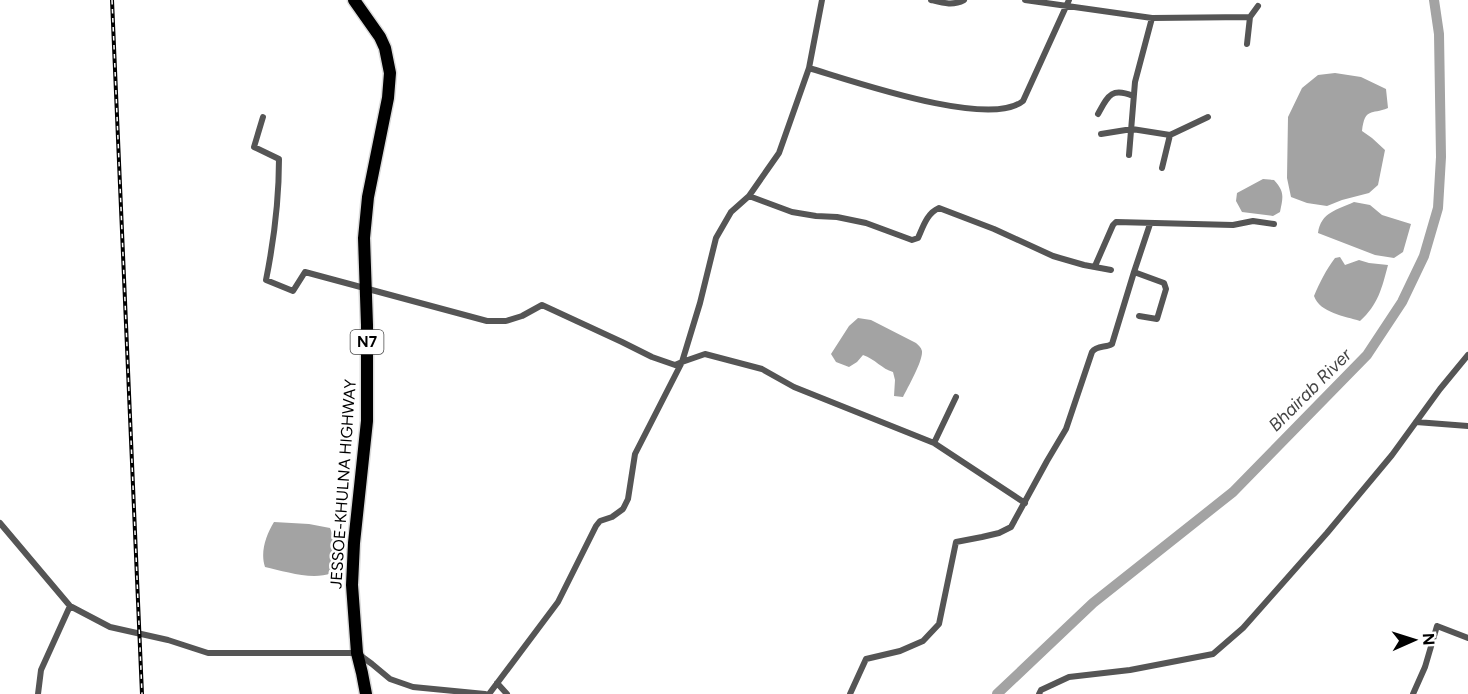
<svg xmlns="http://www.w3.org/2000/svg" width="1468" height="694" viewBox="0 0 1468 694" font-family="Figtree,sans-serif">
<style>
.water{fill:#a3a3a3}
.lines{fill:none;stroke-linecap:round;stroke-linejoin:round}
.river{stroke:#a3a3a3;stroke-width:10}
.highway-casing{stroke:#dbdbdb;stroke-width:15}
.street{stroke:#555;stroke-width:6}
.highway{stroke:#000;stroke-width:12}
.rail-casing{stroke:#000;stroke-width:4}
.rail{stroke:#fff;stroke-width:1.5;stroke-dasharray:4.5;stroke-linecap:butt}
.labels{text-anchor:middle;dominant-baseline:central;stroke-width:5;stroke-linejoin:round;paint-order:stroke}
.shield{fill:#fff;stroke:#4c4c4c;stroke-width:1.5}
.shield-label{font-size:15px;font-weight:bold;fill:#000}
.street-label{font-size:16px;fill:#000;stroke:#fff}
.water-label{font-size:18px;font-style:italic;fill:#444;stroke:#fff}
</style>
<rect width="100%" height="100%" fill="#fff"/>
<path class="water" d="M1335 73 1361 77 1386 89 1388 108C1371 115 1365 107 1362 131L1372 138 1385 150 1378 185 1369 193 1342 200 1327 206 1307 203 1291 197 1287 178 1288 117 1302 88 1318 75Z
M1263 179 1274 180C1285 192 1283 197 1280 212L1273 216 1242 212 1236 201 1237 193Z
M1354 202 1370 205 1382 215 1411 224 1403 252 1394 258 1375 255 1318 233C1321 212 1337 210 1354 202Z
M1340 257 1345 265 1359 260 1369 263 1388 265C1382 288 1378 305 1360 321 1345 316 1320 313 1314 296 1320 282 1326 270 1335 258Z
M858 318 871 320 916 343C918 345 921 347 922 351 923 361 908 387 903 397L894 396 895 380 893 372C882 369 875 359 863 355L857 362 849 367 836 362 831 354 849 326Z
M274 522 309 524 330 528C338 548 338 552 331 573 313 581 284 571 265 567 260 552 266 535 274 522Z"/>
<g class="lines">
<path class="river" d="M997 694 1093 603 1233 492 1367 355 1402 302 1424 256 1438 208 1441 157 1439 34 1434 0"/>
<defs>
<path id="highway" d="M354 0 380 37 385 48 390 73 388 98 368 197 364 238 367 325V421L354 543 352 585 357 653 362 673 366 694"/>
</defs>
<use href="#highway" class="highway-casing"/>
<path class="street" d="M931 0C943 3 953 6 964 0
M1025 0 1152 18 1250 17
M1247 44 1250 17 1258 6
M809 68 822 0
M1098 114C1108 96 1111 87 1133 96
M263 117 254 147 279 159C279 200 274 240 266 280L293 291 305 272 487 321H506L522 316 542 305 622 342 652 357 675 365 682 362 700 303 716 238 731 212 749 196 779 153 809 68C850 80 989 129 1023 101L1069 0
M1101 134 1132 129 1170 135
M1129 155 1135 82 1152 18
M1162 168 1170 135 1208 117
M749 196 792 212 816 216 837 217 866 223 912 240 918 238C923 227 927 213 939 208L994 229 1053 256 1084 265 1111 270
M1095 266 1113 225 1116 222 1233 225 1253 221 1274 224
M1139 316 1157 319 1166 289 1164 283 1134 272 1150 224
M1416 422 1468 426
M934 443 956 397
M0 523 70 606 110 627 168 640 208 653H357L372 664 390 679 413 687 485 694
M497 683 507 694
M38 694 41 670 70 606
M489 694 558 602 596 526 600 521 612 517 623 509 628 499 635 454 682 362 705 354 762 369 794 387 934 443 1025 503
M850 694 866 659 900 651 923 641 939 624 956 542 982 537 999 533 1011 527 1047 461 1066 429 1092 352C1097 345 1106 348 1112 344L1134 272
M1039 694 1041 690 1069 677 1130 670 1213 654 1243 628 1327 533 1392 455 1440 389 1468 355
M1413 694 1425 667 1437 626 1468 638"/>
<use href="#highway" class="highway"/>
<defs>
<path id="rail" d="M112 0 142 694"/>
</defs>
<use href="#rail" class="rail-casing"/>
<use href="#rail" class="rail"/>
</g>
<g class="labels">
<rect class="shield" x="350.5" y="330" width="33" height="24" rx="4.5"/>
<g class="shield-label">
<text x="367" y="342">N7</text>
</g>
<g class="street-label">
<text transform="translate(343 484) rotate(-86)">JESSOE-KHULNA HIGHWAY</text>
</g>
<g class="water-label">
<text transform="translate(1310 390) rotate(-45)">Bhairab River</text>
</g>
</g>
<g transform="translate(1414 640) rotate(87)" stroke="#ffffff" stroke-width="4.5" paint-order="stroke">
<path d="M0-4.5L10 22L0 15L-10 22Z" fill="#000000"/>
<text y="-9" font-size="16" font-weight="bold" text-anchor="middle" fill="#000000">N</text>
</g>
</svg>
